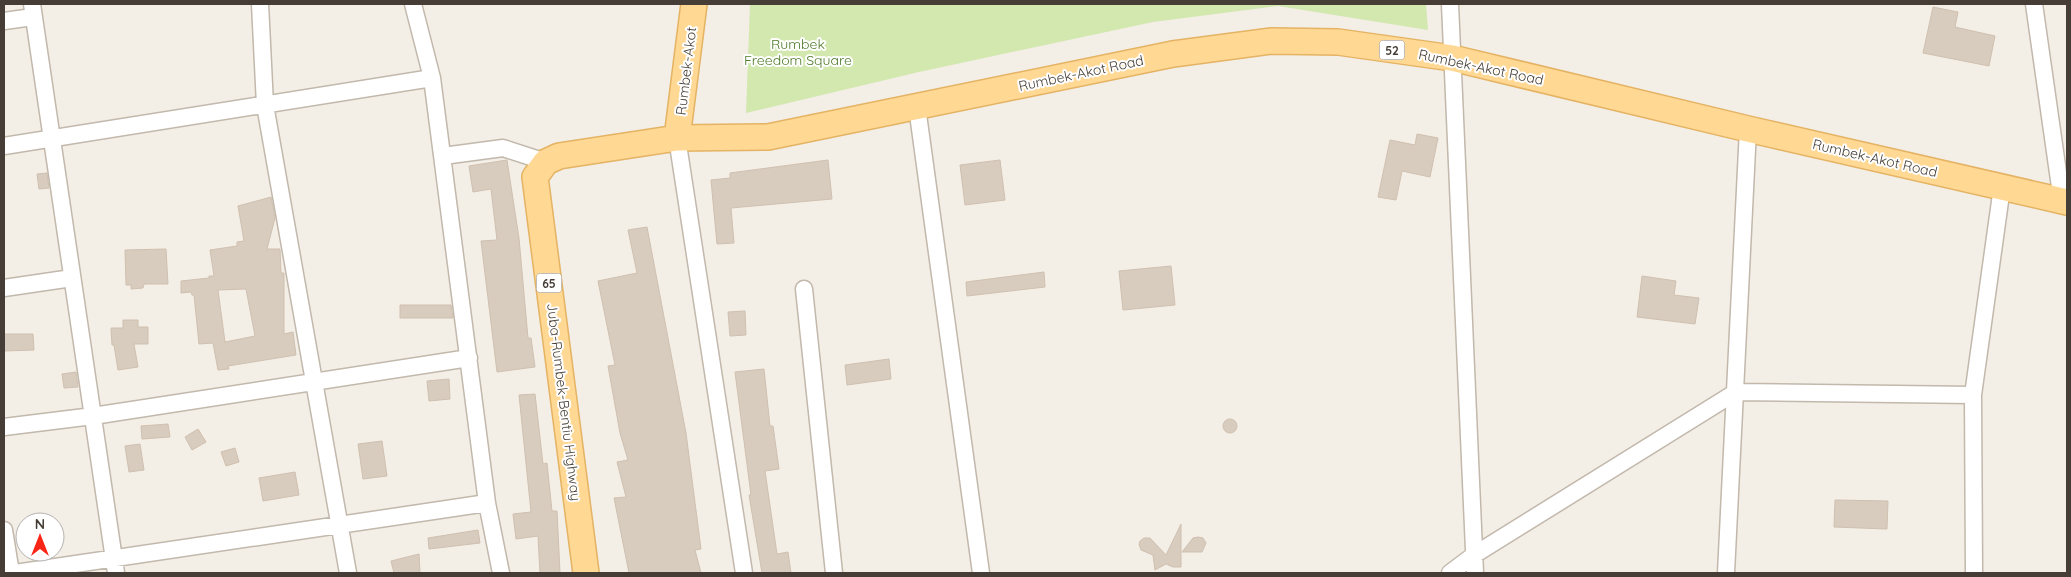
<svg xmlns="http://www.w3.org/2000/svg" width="2071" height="577" viewBox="0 0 2071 577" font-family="Quicksand,sans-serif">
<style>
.green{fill:#d3e8af}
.building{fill:#d8ccbf;stroke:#d0c0af;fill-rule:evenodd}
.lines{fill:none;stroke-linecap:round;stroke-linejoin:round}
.street-casing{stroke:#c2b8ac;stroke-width:19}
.primary-casing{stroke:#e4b363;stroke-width:28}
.street{stroke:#fff;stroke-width:16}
.primary{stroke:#ffd894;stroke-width:25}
.labels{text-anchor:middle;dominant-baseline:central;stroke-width:4;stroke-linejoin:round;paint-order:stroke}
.shield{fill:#fff;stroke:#7e7872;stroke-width:1}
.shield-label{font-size:12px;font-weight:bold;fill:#463e36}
.park-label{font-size:14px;fill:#4d7928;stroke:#fff}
.street-label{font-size:14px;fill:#463e36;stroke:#fff}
</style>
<rect width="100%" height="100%" fill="#f3eee6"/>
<path class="green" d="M750 4H1426L1428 30 1278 6 1153 22 919 72 746 113Z"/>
<path class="building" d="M1933 7 1958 12 1955 27 1995 36 1989 66 1923 53Z
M1417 134 1438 138 1430 177 1402 171 1396 200 1378 197 1390 140 1415 145Z
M507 160 519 238 528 338H531L535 367 497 372 481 241 497 240 491 189 473 192 469 166Z
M828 160 832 199 731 208 734 243 717 244 711 180 730 178V173Z
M1000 160 1005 200 965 205 960 165Z
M47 173 49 188 39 189 37 174Z
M271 197 275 218 267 249H280L281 273H284V334L293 332 296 355 228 366 229 369 218 370 213 343 199 344 194 295H192L191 292 181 293V281L209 278V276H214L210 250 237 246V242L244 241 238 206ZM246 289 255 336 225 342 218 290Z
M647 227 686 433 701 549 695 550 701 573H629L614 498 626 497 617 462 628 460 620 433 608 366 615 365 598 281 637 273 628 230Z
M166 249 168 284H144L143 288 131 289V285H126L125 250Z
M1171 266 1175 305 1123 310 1119 271Z
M1044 272 1045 287 967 296 966 282Z
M1642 276 1676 281 1674 295 1699 298 1695 324 1637 317Z
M400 305H451L453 318H400Z
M745 311 746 335 730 336 728 312Z
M123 320H138V327H148V344H134L138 367 118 370 114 345H112L111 328H123Z
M4 334H33L34 350 4 351Z
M889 359 891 379 847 385 845 365Z
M764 369 770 426H773L779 469 765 471 777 554 788 552 791 573H762L749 495H751L735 372Z
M76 372 78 387 64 388 62 374Z
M449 379 450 399 429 401 427 381Z
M535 394 543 464 547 463 552 511H557L560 573H540L538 536 516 539 513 514 531 512 519 395Z
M1223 426a7 7 0 1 1 14 0a7 7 0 1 1-14 0Z
M168 424 170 437 142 439 141 426Z
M198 429 206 442 192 450 185 437Z
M382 441 387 476 363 479 358 444Z
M140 444 144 470 129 472 125 446Z
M235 448 239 462 226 466 221 452Z
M295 472 299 495 263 501 259 478Z
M1835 500 1888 501 1887 529 1834 527Z
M1181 524V567H1173L1166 564 1155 570 1153 555 1141 550 1139 544 1140 541 1144 538H1150L1166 555Z
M478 530 480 543 429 549 428 538Z
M1198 537 1203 538 1206 543 1202 552H1182L1193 538Z
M419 554 420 573H394L391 561Z"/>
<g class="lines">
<defs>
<path id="street" d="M32 4 116 573
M260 4 265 105 348 573
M413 4 432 78 487 503 501 573
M1450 4 1475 573
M2034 4 2062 201
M4 21 33 17
M917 107 981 573
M677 138 744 573
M4 146 432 78
M443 156 503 148 546 162
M4 288 72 278
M804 289 834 573
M4 427 93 416 469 358
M4 530 11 573
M15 573 487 503
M1450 573 1474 555 1736 392 1973 395
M1726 573 1748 129
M1974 573 1973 395 2002 187"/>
<path id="primary" d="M677 138 694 4
M586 573 535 177 546 162 559 156 677 138 768 137 1173 54 1272 41 1338 42 1452 58 1748 129 2067 202"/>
</defs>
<use href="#street" class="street-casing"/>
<use href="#primary" class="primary-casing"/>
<use href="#street" class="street"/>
<use href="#primary" class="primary"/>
</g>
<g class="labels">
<g class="shield">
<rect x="1379.5" y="40.5" width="25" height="19" rx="4"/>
<rect x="536.5" y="273.5" width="25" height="19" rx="4"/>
</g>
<g class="shield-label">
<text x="1392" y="50">52</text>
<text x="549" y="283">65</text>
</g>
<g class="park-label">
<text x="798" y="44">Rumbek<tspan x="798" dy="16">Freedom Square</tspan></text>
</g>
<g class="street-label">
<text transform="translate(1481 67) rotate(12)">Rumbek-Akot Road</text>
<text transform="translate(686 71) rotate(-83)">Rumbek-Akot</text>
<text transform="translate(1081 73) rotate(-12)">Rumbek-Akot Road</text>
<text transform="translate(1875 158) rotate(13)">Rumbek-Akot Road</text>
<text transform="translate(564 402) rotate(83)">Juba-Rumbek-Bentiu Highway</text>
</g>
</g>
<rect width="2071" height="577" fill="none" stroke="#463e36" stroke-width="10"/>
<g transform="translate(40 537)"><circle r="24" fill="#ffffff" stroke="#b5b2af"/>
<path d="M0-4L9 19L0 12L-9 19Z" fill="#fb2516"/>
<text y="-8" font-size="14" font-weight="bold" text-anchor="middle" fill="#463e36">N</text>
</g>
</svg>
